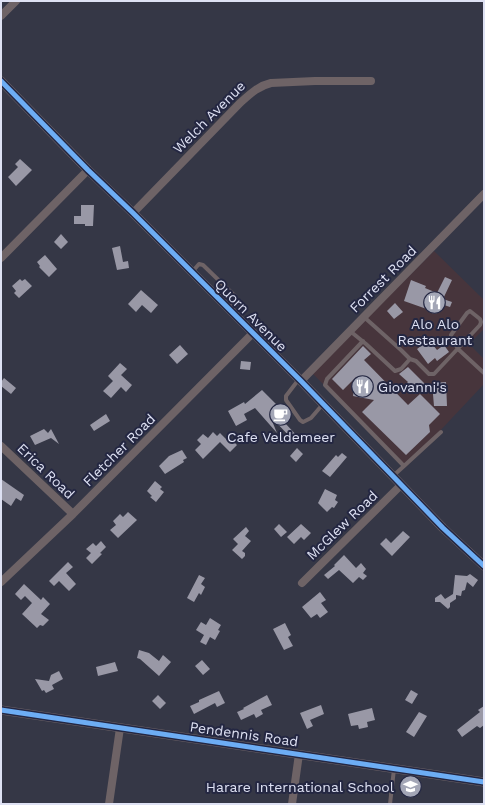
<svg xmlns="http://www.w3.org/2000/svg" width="485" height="805" viewBox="0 0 485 805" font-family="'Work Sans',sans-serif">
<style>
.commercial{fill:#47353c}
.building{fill:#9998a6}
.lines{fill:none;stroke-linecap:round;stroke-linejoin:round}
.service{stroke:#6e6366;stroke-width:4}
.minor{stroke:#6e6366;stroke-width:8}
.tertiary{stroke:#6e6366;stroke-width:9}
.cycleway-casing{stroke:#242742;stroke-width:8}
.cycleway{stroke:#6dadf4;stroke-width:5}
.labels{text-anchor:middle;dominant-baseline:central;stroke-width:4;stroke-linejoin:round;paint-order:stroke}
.street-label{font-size:14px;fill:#dee1f3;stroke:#242742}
.poi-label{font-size:14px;fill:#dee1f3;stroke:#242742}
</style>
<rect width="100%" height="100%" fill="#353746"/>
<path class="commercial" d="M434 251 484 300V329L469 344 484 359V384L406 467 312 373Z"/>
<path class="building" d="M20 159 32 170 16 186 8 177 18 167 15 164Z
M81 205H94L93 226H85V224H74V216H81Z
M61 234 68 242 61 249 54 242Z
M120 246 123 262 128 261 129 268 117 270 112 248Z
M45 255 57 269 49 277 39 267 40 266 37 262Z
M445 277 452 280 443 299 452 302 450 307 441 304 438 313 404 301 411 280 426 286 425 288 437 293Z
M20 279 22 281 25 279 32 286 19 298 14 293 16 291 12 286Z
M141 290 158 305 151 313 142 305 136 312 128 304Z
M395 303 403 312 394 319 387 311Z
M429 340 437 350 444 345 449 352 437 361 435 358 428 364 417 349Z
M180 345 188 354 177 364 169 355Z
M363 346 371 354 364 360 408 405 420 394 440 414 429 425 430 432 406 455 362 412 374 400 353 396 356 377 343 390 332 379Z
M241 361 251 362 250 370 240 369Z
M120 363 127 369 121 375 132 385 126 392 121 387 111 398 103 391 113 381 108 376Z
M408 367 426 385 416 394 406 384 408 382 399 374Z
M4 378 16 388 11 394 1 386V382Z
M446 382 447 406H434L432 383Z
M262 390 276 404 274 405 288 420 285 423 299 438 295 442 270 416 277 433 255 408 244 414 247 420 236 426 228 411 244 402 245 404Z
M106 414 110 421 94 431 90 425Z
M44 429 48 433 51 429 59 444 51 438 35 445 30 436Z
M213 432 217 436 220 433 230 443 232 440 237 445 230 452 220 442 203 459 195 450 201 444 197 440 203 434 208 438Z
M297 448 303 454 296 462 290 456Z
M182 450 187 458 183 460 184 462 165 474 159 466 169 456Z
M342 453 347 457 330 477 322 471 336 455 338 457Z
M1 479 24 495 21 501 16 498 11 506 1 499Z
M155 481 162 487 160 489 164 492 156 502 150 497 152 496 147 491Z
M325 489 337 495 335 500 338 502 334 508 332 507 327 512 318 503Z
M128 512 137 520 118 538 110 530 116 525 113 521 120 514 123 517Z
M279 524 287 532 281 537 274 529Z
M301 524 311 533 304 540 301 537 294 544 287 537Z
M246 527 249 531 245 536 251 541 242 551 245 553V556L242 559 232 550 238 544 233 539Z
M403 531 410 537 392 556 380 544 386 538 391 543Z
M101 541 106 547 100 553 102 554 92 564 86 558 91 553 86 549 93 543 96 546Z
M344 555 356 568 361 563 366 569 363 573 367 576 363 580 359 577 353 583 339 570 328 579 324 575 335 566 334 565Z
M68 562 73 567 66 573 76 584 69 591 59 581 54 586 49 581Z
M470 574 478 580 473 587 467 582 465 590 462 591 461 596 456 595V599L450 603V607L448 609 440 602H435V598L441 594 445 599 453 594 455 575 467 576Z
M199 575 205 578 201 584 205 587 201 595 199 593 194 602 187 598Z
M24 584 41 600 43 597 50 604 41 614 49 620 43 626 40 625 37 628 22 614 32 603 25 596 21 600 15 594Z
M320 592 326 600 321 603 328 612 320 618 317 614 311 618 302 607Z
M210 618 221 625 218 630 220 631 215 640 210 637 206 645 200 642 204 635 196 630 201 622 206 625Z
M285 623 291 635 288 637 293 646 284 650 273 629Z
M139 650 149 653 159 661 163 655 171 662 159 676 140 659 137 658Z
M202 660 210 669 203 675 195 666Z
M115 662 118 671 98 676 96 667Z
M59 671 63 679 52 685 54 689 46 693 44 690 42 691 35 679 49 681 51 675Z
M411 690 418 694 412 704 405 700Z
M219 691 225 703 217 707 215 703 194 714 190 706 199 702V700Z
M158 695 166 703 160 709 152 701Z
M267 695 272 705 261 710 263 714 256 718 254 714 241 720 237 712 244 709 243 708Z
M321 705 324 714 310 720 313 726 307 729 300 713Z
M484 706V725L480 728 477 726 462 737 457 730 480 712 478 710Z
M372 708 375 720 367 722 368 727 359 729 358 725 351 726 348 714Z
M419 712 427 716 414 737 406 732Z"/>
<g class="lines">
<path class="service" d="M192 272 199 264 203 265 235 296 236 299 228 308
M364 317 401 350 410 359
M350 331 366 344 395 371 401 369 410 359 416 361 429 374H434L480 325 481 322 480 319 470 311 467 313 451 335V337L458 349 484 373
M363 341 327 379 325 385 404 466 393 476
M299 379 286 396V400L300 420 303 422 311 418 323 404
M404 466 441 432
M390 804 394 769"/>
<path class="minor" d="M1 16 16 1
M133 213 240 103C250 94 258 86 271 83L315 81H371
M1 258 88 170
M301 381 484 194
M1 446 73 514
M1 582 73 514 253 333
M302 583 401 485
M109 804 120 728
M292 804 299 754"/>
<path class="tertiary" d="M1 81 88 170 133 213 301 381 443 528 484 566
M1 710 484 782"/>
<defs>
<path id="cycleway" d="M1 81 88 170 133 213 301 381 443 528 484 566
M1 710 484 782"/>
</defs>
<use href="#cycleway" class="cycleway-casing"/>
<use href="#cycleway" class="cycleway"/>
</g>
<defs>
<symbol id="restaurant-disc" viewBox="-11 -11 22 22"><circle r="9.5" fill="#a3a6b6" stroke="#242742"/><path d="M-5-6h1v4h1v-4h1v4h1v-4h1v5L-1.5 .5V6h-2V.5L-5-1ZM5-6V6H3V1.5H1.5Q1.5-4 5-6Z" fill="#fff"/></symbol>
<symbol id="cafe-disc" viewBox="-11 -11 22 22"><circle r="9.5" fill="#a3a6b6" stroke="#242742"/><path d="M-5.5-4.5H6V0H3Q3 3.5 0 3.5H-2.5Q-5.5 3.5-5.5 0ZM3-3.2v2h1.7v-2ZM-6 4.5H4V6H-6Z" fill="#fff"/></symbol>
<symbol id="school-disc" viewBox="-11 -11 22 22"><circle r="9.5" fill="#a3a6b6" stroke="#242742"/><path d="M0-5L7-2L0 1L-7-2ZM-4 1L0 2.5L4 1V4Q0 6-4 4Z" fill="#fff"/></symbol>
</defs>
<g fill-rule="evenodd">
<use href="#restaurant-disc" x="422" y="290" width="25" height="25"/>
<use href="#restaurant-disc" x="350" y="374" width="25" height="25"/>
<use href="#cafe-disc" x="268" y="402" width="25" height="25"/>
<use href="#school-disc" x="398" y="774" width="25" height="25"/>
</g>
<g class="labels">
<g class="street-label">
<text transform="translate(209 117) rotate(-45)">Welch Avenue</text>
<text transform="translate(383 279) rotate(-45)">Forrest Road</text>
<text transform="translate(251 315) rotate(45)">Quorn Avenue</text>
<text transform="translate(119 450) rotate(-45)">Fletcher Road</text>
<text transform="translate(46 471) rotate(44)">Erica Road</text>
<text transform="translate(342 525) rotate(-44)">McGlew Road</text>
<text transform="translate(244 734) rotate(8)">Pendennis Road</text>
</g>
<g class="poi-label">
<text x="435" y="324">Alo Alo<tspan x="435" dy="16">Restaurant</tspan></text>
<text x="378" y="387" text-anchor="start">Giovanni's</text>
<text x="281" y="437">Cafe Veldemeer</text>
<text x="394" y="787" text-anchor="end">Harare International School</text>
</g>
</g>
<rect width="485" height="805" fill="none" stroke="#dee1f3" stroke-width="4"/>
</svg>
